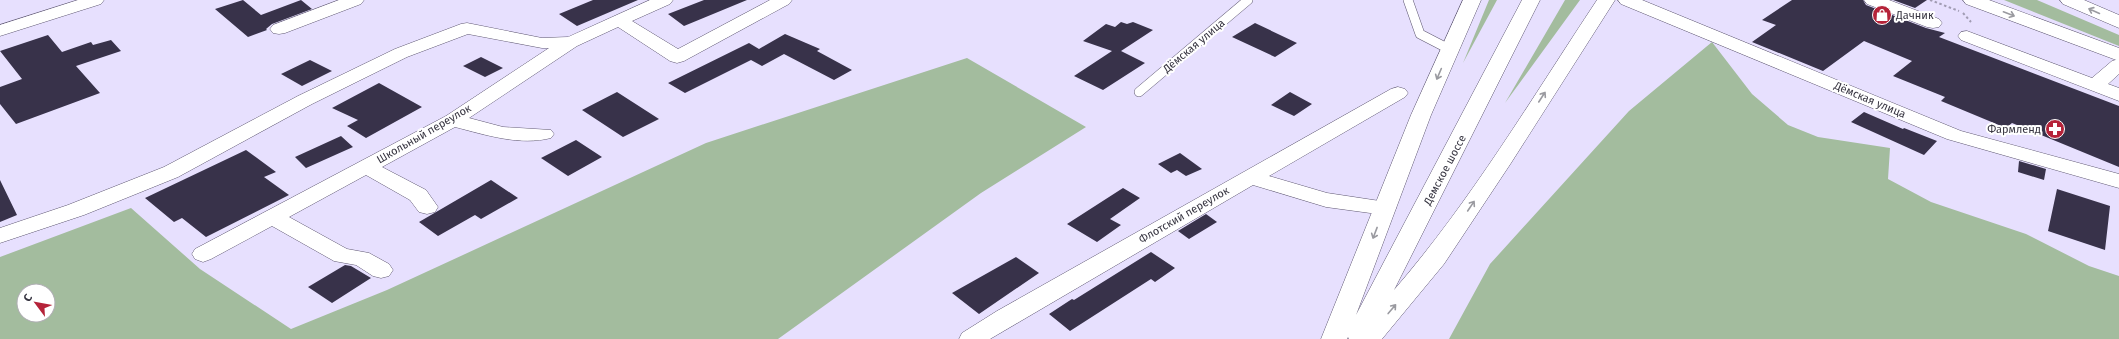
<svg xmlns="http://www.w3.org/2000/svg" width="2119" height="339" viewBox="0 0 2119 339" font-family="'Fira Sans',sans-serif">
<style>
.green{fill:#a3bc9e;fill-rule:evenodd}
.building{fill:#38324a}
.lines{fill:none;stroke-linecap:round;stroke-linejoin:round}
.lane-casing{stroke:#5f5872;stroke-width:10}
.street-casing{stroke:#5f5872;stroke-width:1}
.primary-casing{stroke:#5f5872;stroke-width:1}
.path{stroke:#a19cb3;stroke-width:2;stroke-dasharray:2.5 2.5;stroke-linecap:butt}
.lane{stroke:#fff;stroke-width:9}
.street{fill:#fff;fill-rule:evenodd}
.primary{fill:#fff;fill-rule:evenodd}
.oneway{stroke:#9a9aa0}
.labels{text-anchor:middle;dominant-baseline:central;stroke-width:4;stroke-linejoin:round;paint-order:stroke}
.poi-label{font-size:11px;fill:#363440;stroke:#fff;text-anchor:start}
.street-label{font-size:11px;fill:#363440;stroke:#fff}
</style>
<rect width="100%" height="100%" fill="#e7e0fe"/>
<path class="green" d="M1489 0H1497L1463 63Z
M1565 0H1580L1505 103Z
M2004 0H2037L2119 35V46Z
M1712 42 1752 94 1788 125 1818 137 1890 148 1888 179 1931 202 2026 234 2089 266 2119 276V339H1449L1490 264 1629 111Z
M967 58 1086 127 981 193 778 339H0V257L131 208 200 269 291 329 387 290 706 143ZM24 291H48V315H24Z"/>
<path class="building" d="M243 0 261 15 301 0 312 9 272 24 266 29 267 30 248 37 215 9Z
M593 0H638L577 26 559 14Z
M704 0H747L684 26 668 14Z
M1792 0H1863L1866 5 1926 28 1945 33 1939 37 2119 106V167L2012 123 2006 128 1941 101 1945 97 1893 76 1912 61 1864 41 1823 71 1752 42 1776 25 1762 20Z
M1893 0H1927L1915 8Z
M1121 22 1127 24 1133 22 1153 30 1121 51 1145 63 1103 90 1074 76 1112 51 1083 41 1106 24 1115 27Z
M1255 23 1297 43 1275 57 1232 37Z
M785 34 820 49 817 51 852 70 834 80 784 54 762 66 751 60 685 93 668 83 749 43 759 49Z
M48 35 62 52 91 42 93 45 111 40 121 51 76 66 100 93 16 124 0 104V87L22 79 0 51Z
M481 57 503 68 485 77 463 66Z
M310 60 332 71 302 86 281 74Z
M379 83 422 107 366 138 347 126 358 120 332 108Z
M617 92 659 119 623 137 582 110Z
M1290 92 1312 104 1294 116 1271 105Z
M1864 112 1903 129 1904 128 1937 141 1924 155 1851 122Z
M341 136 353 147 306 168 295 157Z
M576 140 602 157 568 176 541 158Z
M246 150 276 172 264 177 289 195 206 237 182 218 174 222 145 198Z
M1180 153 1202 169 1186 176 1177 170 1171 173 1158 164Z
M2019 161 2046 169 2044 180 2018 172Z
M0 180 17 215 0 222Z
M491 180 518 198 481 219 475 215 438 236 419 222Z
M1123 188 1140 198 1110 219 1121 225 1097 242 1067 224Z
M2057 189 2110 206 2105 250 2048 231Z
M1206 214 1217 222 1189 239 1178 231Z
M1151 252 1175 268 1155 282 1151 279 1070 331 1049 314 1072 299 1074 300Z
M1016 257 1039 273 979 314 952 293Z
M345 265 351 266 371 278 332 303 308 287Z"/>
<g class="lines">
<defs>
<path id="lane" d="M1408 0 1420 34 1449 49
M1139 92 1248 0"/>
<path id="street" d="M78 0H104L101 4 0 36V25Z
M339 0H364L361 4 285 33 279 34 273 33 270 29 273 25Z
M650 0H673L670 4 632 21 678 49 770 0H792L789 4 684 61 677 63 670 61 618 27 577 46 469 118 503 127 551 130 554 134 551 138C520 146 486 135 455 127L382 167 426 190 438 207 435 212 427 214 419 212 410 200 366 175 289 217 347 249 369 253 389 264 393 270 389 276 381 278 373 276 356 265 334 261 272 226 211 259 203 262 195 259 192 254 195 249 446 116 549 48H542L468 34 407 57 312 104 178 177 84 215 0 243V228L68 205 164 167 298 96 395 49 461 24 467 23 542 38 568 37Z
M1618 0H1642L1961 131 2119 174V188L1947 139 1621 4Z
M1864 0H1889L1939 19 1942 23 1939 27 1933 28 1927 27 1867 4Z
M1967 31 2092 78 2112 61 2119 59V74L2108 84 2119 88V101L1961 40 1958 36 1961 32Z
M1398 87 1405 89 1408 93 1405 97 1269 176 1327 193 1393 203 1396 208 1393 213 1385 215 1326 207 1253 185 990 339H959L962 333 997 311 1391 89Z"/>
<path id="primary" d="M1463 0H1481L1431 115 1356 315 1522 0H1540L1394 290C1471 201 1532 98 1597 0H1615L1511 163 1444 264 1382 339H1349L1348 337 1347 339H1321L1411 115Z
M1963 0H1989L2119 48V61L1966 4Z
M2060 0H2084L2119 15V28L2063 4Z"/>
</defs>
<use href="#lane" class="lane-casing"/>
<use href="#street" class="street-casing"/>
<use href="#primary" class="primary-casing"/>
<path class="path" d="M1930 0 1959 11
M1963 13 1971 22"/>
<use href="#lane" class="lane"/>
<use href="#street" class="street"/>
<use href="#primary" class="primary"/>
</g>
<defs><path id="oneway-shaft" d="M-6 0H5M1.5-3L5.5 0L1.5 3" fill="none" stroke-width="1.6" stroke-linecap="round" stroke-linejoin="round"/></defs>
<g class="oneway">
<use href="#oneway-shaft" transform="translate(2094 11) rotate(-156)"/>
<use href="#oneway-shaft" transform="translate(2009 14) rotate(21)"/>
<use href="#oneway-shaft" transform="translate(1439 74) rotate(113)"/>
<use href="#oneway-shaft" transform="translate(1542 97) rotate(-57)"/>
<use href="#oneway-shaft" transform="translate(1471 206) rotate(-56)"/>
<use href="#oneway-shaft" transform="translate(1375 233) rotate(111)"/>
<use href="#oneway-shaft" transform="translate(1392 309) rotate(-50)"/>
</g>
<defs>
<symbol id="shop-disc" viewBox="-11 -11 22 22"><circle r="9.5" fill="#b52339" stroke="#fff"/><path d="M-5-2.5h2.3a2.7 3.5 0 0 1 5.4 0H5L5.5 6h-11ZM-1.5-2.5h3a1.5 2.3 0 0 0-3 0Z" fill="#fff"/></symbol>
<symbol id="pharmacy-disc" viewBox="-11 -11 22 22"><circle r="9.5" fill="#b52339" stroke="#fff"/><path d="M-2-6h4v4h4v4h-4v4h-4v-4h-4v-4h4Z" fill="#fff"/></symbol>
</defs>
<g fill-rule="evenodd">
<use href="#shop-disc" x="1871" y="4" width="22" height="22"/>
<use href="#pharmacy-disc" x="2044" y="118" width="22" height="22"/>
</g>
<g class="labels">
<g class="poi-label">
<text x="1896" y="15">Дачник</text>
<text x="2041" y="129" text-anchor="end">Фармленд</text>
</g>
<g class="street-label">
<text transform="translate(1194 46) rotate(-40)">Дёмская улица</text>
<text transform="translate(1870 100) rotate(23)">Дёмская улица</text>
<text transform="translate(424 134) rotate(-30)">Школьный переулок</text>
<text transform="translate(1445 170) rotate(-62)">Демское шоссе</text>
<text transform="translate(1184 215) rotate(-30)">Флотский переулок</text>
</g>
</g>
<g transform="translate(36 303) rotate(302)"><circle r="19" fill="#ffffff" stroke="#afaeb3"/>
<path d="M0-3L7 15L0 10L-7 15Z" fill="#b52339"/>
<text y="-6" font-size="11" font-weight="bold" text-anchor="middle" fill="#363440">С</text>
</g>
</svg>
